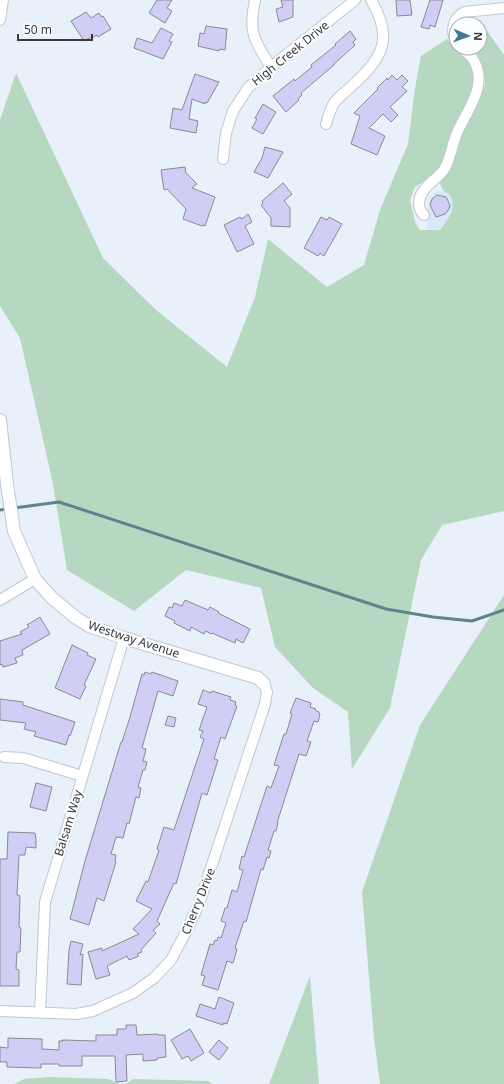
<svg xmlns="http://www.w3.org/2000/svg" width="504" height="1084" viewBox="0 0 504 1084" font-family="'Noto Sans',sans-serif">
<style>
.built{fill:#dae7f8}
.green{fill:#b6d8c0}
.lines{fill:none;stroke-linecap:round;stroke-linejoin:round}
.stream{stroke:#61838b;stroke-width:3}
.building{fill:#d1cef5;stroke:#8a8994}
.minor-casing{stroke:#bfc7d1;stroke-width:12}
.tertiary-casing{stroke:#bfc7d1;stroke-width:14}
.minor{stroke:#fff;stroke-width:10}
.tertiary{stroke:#fff;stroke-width:12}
.labels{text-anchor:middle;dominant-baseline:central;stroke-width:4;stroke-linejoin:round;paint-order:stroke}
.street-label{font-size:12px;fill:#36393d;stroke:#fbfdff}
</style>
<rect width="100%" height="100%" fill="#e8f0fa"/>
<path class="built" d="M440 191 448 193 453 201V205L447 221 440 230 427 229 429 197 435 192Z"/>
<path class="green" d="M480 25H483L504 55V511L442 525 421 560 390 708 352 769 348 712 313 688 275 647 261 588 186 570 134 611 67 570 52 479 20 338 0 306V120L16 73 103 258 156 310 227 367 255 297 268 239 327 287 364 265 380 210 408 144 415 88 421 56 447 39 467 59 475 74V88L446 157 437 173 415 187 410 200 415 222 420 230H440C447 221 458 206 450 196 447 191 450 195 445 192 442 190 441 185 439 181L474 104 480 98 485 85 483 72 479 57 470 48H480Z
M504 595V1084H380L374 1038 362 892 420 725Z
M310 976 319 1084H269Z
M49 1077 108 1079 120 1084H14L24 1079Z
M133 1079 208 1081 212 1084H126Z"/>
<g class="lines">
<path class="stream" d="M14 508 59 502 386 609 433 617 472 621 504 610
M0 510 8 509"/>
</g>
<path class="building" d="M157 0H172L167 8 172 11 165 23 149 13Z
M281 0H293V17L279 22 276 9 283 7Z
M396 0H410L412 15 397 16Z
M430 0H443L435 27 430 25 429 29 421 27Z
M86 12 91 18 99 13 102 17 103 16 111 29 98 37 97 35 92 38 91 37 84 41 71 21Z
M206 26 227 29 225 50 220 49 219 51 198 46 200 33 204 34Z
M161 28 173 34 169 41 172 42 163 59 134 48 137 38 152 43Z
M350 31 356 39 353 42 355 45 333 65H334L301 93 302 95 298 99 299 100 286 112 273 96 294 79 295 81 312 67 311 65 336 45 335 44Z
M195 74 219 82 207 103 205 102V104L192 99 189 119 198 121 196 133 170 128 173 108 182 110Z
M392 75 397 80 402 75 408 81 402 87 407 91 390 107 398 115 391 122 383 114 369 128 385 136 377 155 351 144 360 116 354 113 378 89 377 88 387 78 388 80Z
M263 104 276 112 263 134 252 128 257 119 255 118Z
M265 147 283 152 268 178 254 172 262 158Z
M185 167 186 173 197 184 192 188 215 197 205 226 203 225 202 226 183 219 186 209 167 189 164 190 161 170Z
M283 183 292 194 284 201 290 208V227L271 226V218L261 205 263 203 262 201Z
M437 195 446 197 450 205 449 209 445 214 436 217 430 205 432 199Z
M248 214 252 222 245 226 254 244 237 252 224 225 240 217 242 219Z
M321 217 327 220 329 217 342 224 324 256 320 253 318 256 304 248Z
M185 600 208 610 210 607 219 612 218 613 250 629 243 643 236 639 235 643 212 633 211 634 206 631 204 634 191 627 190 631 174 623 175 621 165 616 169 607 172 608 174 603 182 606Z
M40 617 50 634 22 650 23 655 15 658 17 663 3 667 2 664 0 665V641L22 634 20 632 29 627 27 625Z
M72 645 88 653 87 655 96 659 84 685 86 686 80 699 55 688Z
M145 672 151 674 152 672 178 681 173 696 158 691 142 748 146 749 143 761 147 762 145 770H143L138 787 141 788 139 798 136 797 129 824 127 823 123 838 116 837 111 854 116 855 115 862H116L104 901 97 898 89 925 70 919 85 861 121 742H122L130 717 142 674 144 675Z
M203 690 211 693 212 691 231 697 230 700 236 702 235 705 237 706 225 739 221 737 214 759 218 760 207 795 202 793 176 884 174 883 157 921 160 924 153 930 156 933 141 950 142 952 137 954 139 956 129 960 127 956 107 966 110 975 96 979 88 952 102 948V951L139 934 133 929 152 909 136 901 146 881 148 882 159 850 157 849 164 827 174 830 204 739 200 737 203 731 199 730 207 707 198 704Z
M296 698 311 703 310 707 316 709 315 710 319 712V713L320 714 318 722 314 721 307 741 311 742 306 756 299 754 277 823H278L276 831H274L268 850 271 851 269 858 267 857 263 870 261 869 246 922 244 921 235 948 237 949 233 963 227 961 218 990 202 985 205 976 201 975 210 944 213 945 215 940 217 941 218 937 221 938 226 923 221 921 225 908H227L232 890 237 892 243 870 239 869 242 856 244 857 267 786 271 788 279 766 274 765 284 734H286L292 714 290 713Z
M0 699 23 702V705L75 722 70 736 69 735 66 745 34 736 36 732 24 729 26 723 0 720Z
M168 716 176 718 174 727 165 725Z
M36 783 52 787 46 811 30 807Z
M8 832 35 833 36 840V848L26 847 25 855H19L17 895 20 896 19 927 21 928 20 952H17L16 969 19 970V986H0V859H7Z
M71 941 83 944 80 955 83 954 81 985 67 984 69 950Z
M219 997 234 1003 227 1024 223 1023V1025L196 1016 200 1004 215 1009Z
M126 1025H136L137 1035 158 1034V1035H165L166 1057 157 1058V1060L143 1061V1054L126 1055 127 1081 116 1082 115 1056H82V1066H59V1064H41V1068L7 1067V1062H0V1047L8 1048V1038L42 1039V1049L59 1050V1041H63L62 1040 96 1041V1035H117V1029H126Z
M190 1029 204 1053 191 1061 188 1056 182 1059 171 1040Z
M219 1040 228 1048 219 1060 209 1052Z"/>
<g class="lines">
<defs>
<path id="minor" d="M255 0C248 31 254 41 271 67
M0 20 3 0
M456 40C450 30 454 17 465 12L504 8
M326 124C328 117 330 110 334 103 339 96 348 90 354 84 384 57 393 37 371 0
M223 159 226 133 233 111 248 88 271 67 355 0
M424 215C417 209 418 197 424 190 430 181 439 178 445 168 451 157 452 144 457 133 467 110 489 85 473 59 470 55 466 52 462 48
M0 600 35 579
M4 757 23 758 82 776
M0 1011 76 1014 93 1011 133 993 154 978 171 960 187 930 199 904 265 704 267 692 264 684
M40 1012 45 902 124 638"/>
<path id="tertiary" d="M0 420 7 484 14 531 35 579 52 598 75 617 89 626 124 638 248 675 258 678 264 684"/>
</defs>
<use href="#minor" class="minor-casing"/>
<use href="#tertiary" class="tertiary-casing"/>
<use href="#minor" class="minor"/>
<use href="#tertiary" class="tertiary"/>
</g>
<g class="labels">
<g class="street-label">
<text transform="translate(290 53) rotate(-39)">High Creek Drive</text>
<text transform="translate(134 639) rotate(18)">Westway Avenue</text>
<text transform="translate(68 823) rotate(-73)">Balsam Way</text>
<text transform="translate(198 901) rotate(-68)">Cherry Drive</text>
</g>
</g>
<g transform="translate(468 36) rotate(92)"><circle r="19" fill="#fbfdff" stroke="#acafb1"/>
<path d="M0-3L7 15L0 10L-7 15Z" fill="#3f7992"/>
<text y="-6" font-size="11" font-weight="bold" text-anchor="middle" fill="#36393d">N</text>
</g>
<path d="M18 34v6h74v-6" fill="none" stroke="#36393d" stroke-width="2"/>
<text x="24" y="34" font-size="12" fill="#36393d" stroke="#fbfdff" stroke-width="3" paint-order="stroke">50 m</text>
</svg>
